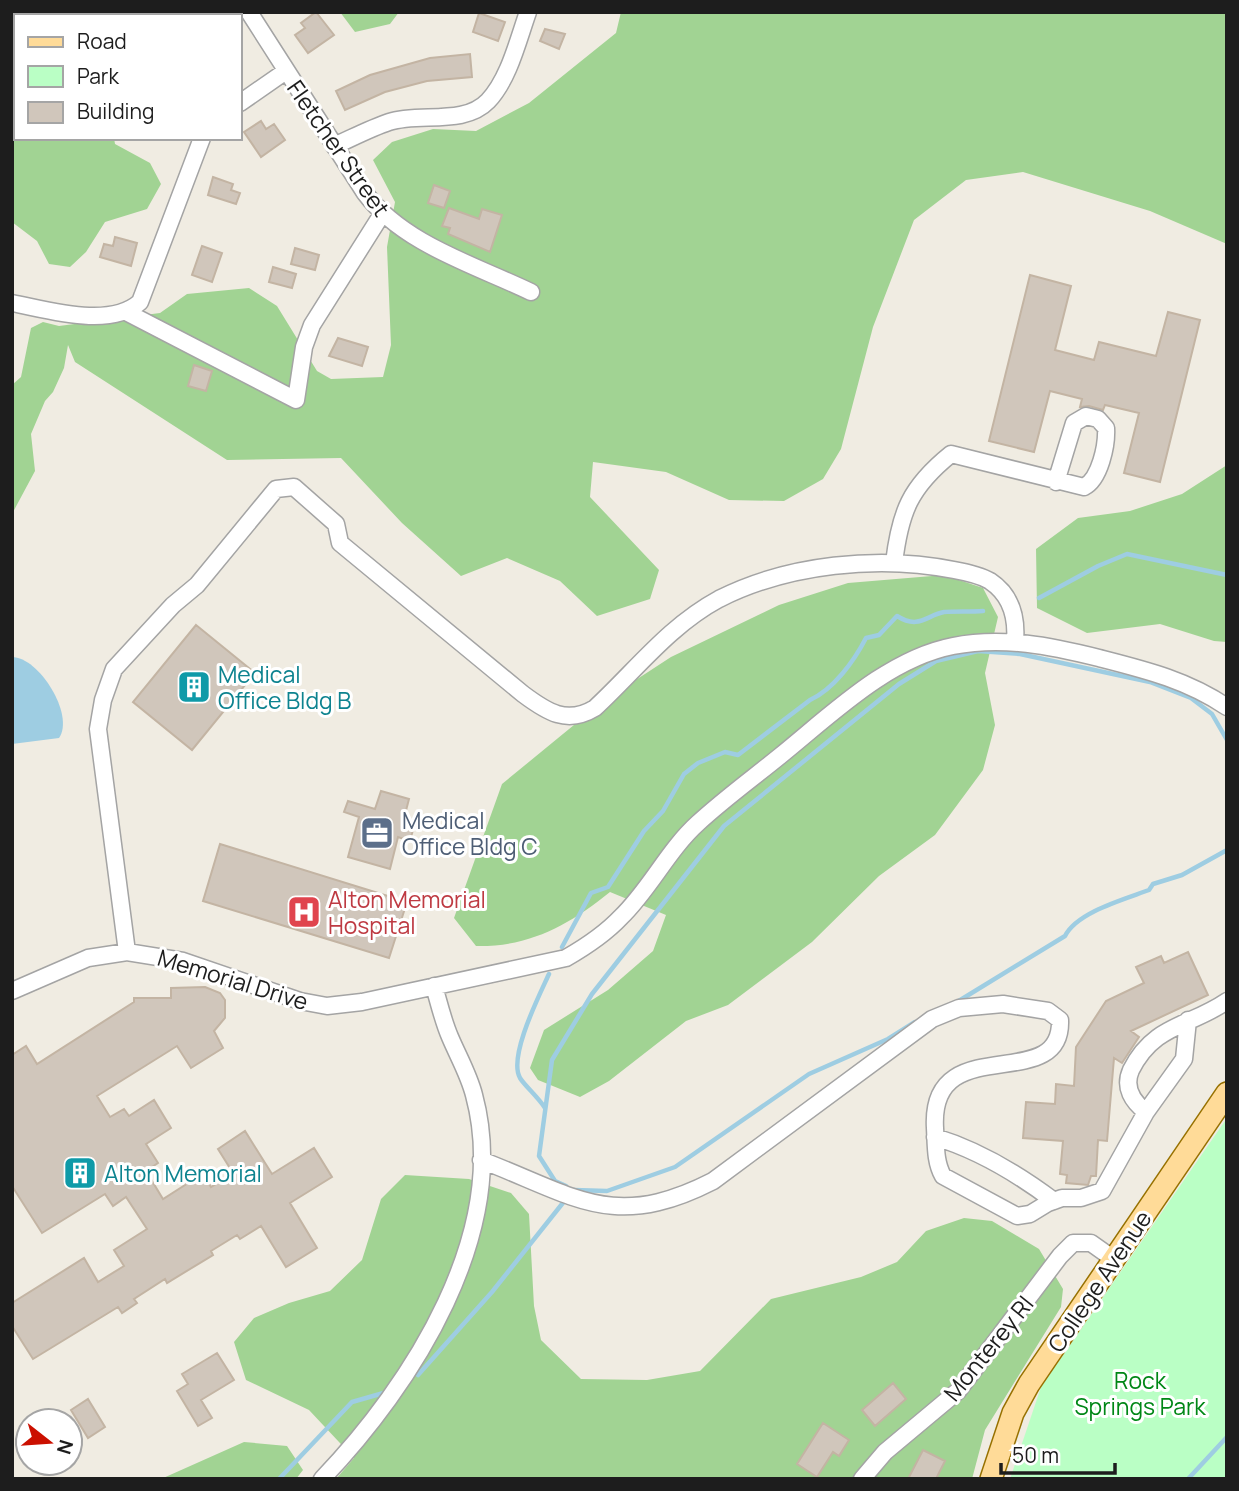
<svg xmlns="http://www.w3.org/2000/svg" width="1239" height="1491" viewBox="0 0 1239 1491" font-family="Manrope,sans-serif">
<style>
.forest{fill:#a1d393}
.park{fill:#baffc5}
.water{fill:#9ecde2}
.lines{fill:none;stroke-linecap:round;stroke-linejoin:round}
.stream{stroke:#9ecde2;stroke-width:4.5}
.building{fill:#d0c6bb;stroke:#c3b4a3;stroke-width:2}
.minor-casing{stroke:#a4a4a4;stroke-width:19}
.major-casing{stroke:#977100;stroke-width:24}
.minor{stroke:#fff;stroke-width:16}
.major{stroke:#ffdb98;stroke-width:21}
.labels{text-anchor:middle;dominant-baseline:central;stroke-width:6;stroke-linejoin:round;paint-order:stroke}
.street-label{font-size:23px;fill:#1d1d1d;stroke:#fff}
.culture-label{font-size:23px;fill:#0d838f;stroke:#fff;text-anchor:start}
.service-label{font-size:23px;fill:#4e5e75;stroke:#fff;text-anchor:start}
.health-label{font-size:23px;fill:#be3a42;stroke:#fff;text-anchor:start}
.park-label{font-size:23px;fill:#008716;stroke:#fff}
</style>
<rect width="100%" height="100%" fill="#f0ece2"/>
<path class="forest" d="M37 12H169L166 16H41Z
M340 12H399L390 24 355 32Z
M621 12H1227V244L1150 211 1023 172 966 180 914 220 873 327 841 449 823 479 784 501 729 500 666 472 593 462 590 497 659 570 650 599 597 616 560 581 507 558 461 576 402 523 341 458 227 460 75 362 68 345 64 368 53 392 45 401 31 434 35 471 12 514V385L21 377 31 328 43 322 59 326 160 313 187 294 249 288 277 306 317 371 331 379 383 377 391 345 387 247 395 202 373 160 392 142 433 129 476 131 529 103 616 33Z
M114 138 115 144 150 163 161 184 147 209 105 222 86 252 70 267 49 264 37 241 12 222V139Z
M1227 465V642L1214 641 1160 624 1087 633 1037 608 1036 549 1078 518 1130 511 1182 494Z
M944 575 983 588 998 617 985 673 995 725 983 770 935 835 879 876 812 942 728 1005 686 1021 609 1081 580 1097 538 1080 530 1068 544 1030 608 990 653 951 666 915 610 892C569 925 530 947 476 946L454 918 502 784 602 702 671 657 779 605 848 583Z
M405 1175 469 1179 511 1193 529 1214 534 1306 541 1340 581 1379 647 1380 700 1371 771 1299 861 1277 897 1262 926 1231 964 1218 992 1221 1039 1249 1063 1289 1061 1307 985 1430 972 1479H336L354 1458 309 1410 246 1380 234 1342 254 1318 289 1303 330 1291 362 1260 381 1199Z
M244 1442 287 1446 303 1470 296 1479H161Z"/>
<path class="park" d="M1227 1118V1479H1010L1041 1387Z"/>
<path class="water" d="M12 657C39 657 75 715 59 738L12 744Z"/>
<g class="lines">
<path class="stream" d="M1039 598 1098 566 1127 554 1227 575
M562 947 591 893 608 887 644 831 663 811 684 774 698 763 725 752 738 755 810 700C834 689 854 661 866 638L879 635 897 616C919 630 927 615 944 612 956 611 970 612 983 611
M957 1002 1065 936C1077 912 1125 899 1149 890L1153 884 1182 875 1227 850
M545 1108C538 1097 525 1086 520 1078 508 1057 539 996 549 974
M566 1186 555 1181 539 1156 552 1060 592 994 724 826 899 684 936 661 978 651 1020 654 1150 682 1191 698 1212 714 1227 740
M574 1190 607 1191 675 1167 809 1074 888 1039 915 1022
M418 1375 492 1292 566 1199
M279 1479 352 1402 387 1392
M1188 1479 1227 1437"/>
</g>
<path class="building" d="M316 12 334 35 308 53 295 35 305 28 301 23Z
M479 13 505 22 498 41 473 32Z
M545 29 565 34 559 49 540 41Z
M470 54 472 77 427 81 385 92 345 110 336 91 370 75 430 58Z
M261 121 266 129 274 124 285 140 261 157 244 132Z
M213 177 233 184 231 190 240 193 236 204 208 195Z
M434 185 450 191 444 208 428 203Z
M449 208 479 219 482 209 502 215 490 252 448 234 450 228 442 226Z
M115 237 137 243 131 266 100 257 104 244 113 246Z
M202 246 222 253 212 282 192 275Z
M295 248 319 255 315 270 291 264Z
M273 267 296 274 292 288 269 282Z
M1030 275 1071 286 1055 350 1094 360 1099 342 1156 356 1168 312 1200 320 1160 482 1124 473 1139 413 1105 405 1103 410 1089 406 1080 407 1082 399 1050 391 1034 452 989 441Z
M338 338 368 347 362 366 329 356Z
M194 365 212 371 206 391 188 386Z
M196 625 255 673 192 750 133 702Z
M381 791 409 799 402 826 413 830 410 841 398 837 390 869 348 857 359 817 344 812 348 801 375 809Z
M220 844 407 902 389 958 203 901Z
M1188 952 1208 995 1131 1031 1139 1037 1122 1063 1114 1058 1107 1141 1098 1140 1096 1176H1091L1088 1185 1066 1183 1067 1175 1060 1174 1063 1141 1023 1138 1026 1102 1055 1104 1056 1084 1074 1086 1076 1047 1106 1001 1144 983 1136 967 1161 956 1164 963Z
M205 987 220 993 225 1000V1018L214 1031 223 1048 191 1068 177 1046 97 1096 110 1117 124 1109 129 1116 154 1100 171 1128 146 1144 158 1163 146 1171 163 1199 185 1185 180 1178 199 1167 211 1187 233 1173 218 1149 245 1131 272 1174 314 1148 332 1177 290 1203 317 1248 286 1267 261 1226 240 1239 237 1235 211 1251 213 1255 167 1283 165 1279 134 1299 137 1303 122 1313 118 1307 33 1359 12 1326V1303L84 1258 98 1282 124 1266 114 1250 147 1229 126 1197 113 1206 105 1194 42 1233 12 1186V1055L26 1046 37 1064 134 1002V998H171V988Z
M217 1353 234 1380 201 1400 212 1418 198 1426 177 1391 188 1384 182 1374Z
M893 1383 906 1399 875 1426 862 1410Z
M88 1399 105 1427 88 1438 71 1410Z
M823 1423 849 1440 839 1456 833 1452 817 1477 797 1464Z
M923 1450 945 1461 936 1479H908Z"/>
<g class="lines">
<defs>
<path id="minor" d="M249 12 365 193C403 244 475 265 531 292
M12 100 16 94
M240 103 286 71
M334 146C352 138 371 128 389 122 420 112 464 126 488 101 509 79 518 40 528 12
M12 303C49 310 110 329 140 302L202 138
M126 312 296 400 304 347 312 325 382 214
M894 563C900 512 910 487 951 454L1084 487C1100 479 1107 445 1106 428L1098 419 1086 416 1074 423 1056 482
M127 952 98 729 103 700 114 669 173 605 197 585 276 489 294 487 336 524 340 543 523 694C547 712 567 725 595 708 636 670 669 626 719 599 788 564 879 555 954 570 965 572 980 575 990 581 1011 595 1017 617 1015 641
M12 991 88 958 127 952 183 961 300 1001 327 1006 362 1002 566 958C587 946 605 934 621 917 650 889 668 850 698 823 724 799 753 778 780 756 831 715 887 659 953 646 1003 636 1051 646 1099 658 1146 670 1187 680 1227 707
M1146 1112 1184 1059 1188 1020
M935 1137C978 1150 1018 1174 1054 1201
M481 1160C575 1196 613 1232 713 1181L932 1019 959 1008 1003 1004 1048 1011 1060 1020C1063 1097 929 1027 935 1128 936 1145 935 1162 943 1176L1017 1216 1030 1214 1048 1203 1062 1198H1081L1102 1191 1146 1112C1133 1102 1123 1088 1131 1070 1154 1024 1189 1027 1227 1001
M322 1479C412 1385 511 1232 474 1095 469 1075 458 1056 450 1037 443 1021 439 1003 434 986
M862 1479 885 1452 958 1391 1060 1256 1073 1243H1091L1115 1260"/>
<path id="major" d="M991 1479 1013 1413 1029 1384 1227 1093"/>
</defs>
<use href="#minor" class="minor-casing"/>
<use href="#major" class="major-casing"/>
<use href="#minor" class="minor"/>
<use href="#major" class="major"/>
</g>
<defs>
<symbol id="building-square" viewBox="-11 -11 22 22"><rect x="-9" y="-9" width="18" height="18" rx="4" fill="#0f9aa8" stroke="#fff"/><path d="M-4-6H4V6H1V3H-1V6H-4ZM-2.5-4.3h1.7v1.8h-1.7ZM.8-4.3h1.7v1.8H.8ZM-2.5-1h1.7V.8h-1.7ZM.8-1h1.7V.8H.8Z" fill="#fff"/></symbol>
<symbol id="office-square" viewBox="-11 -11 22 22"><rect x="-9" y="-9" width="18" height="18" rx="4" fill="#5c6f8a" stroke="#fff"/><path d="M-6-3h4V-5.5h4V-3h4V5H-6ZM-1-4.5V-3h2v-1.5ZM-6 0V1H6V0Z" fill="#fff"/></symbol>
<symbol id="hospital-square" viewBox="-11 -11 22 22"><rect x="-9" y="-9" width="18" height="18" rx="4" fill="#e0444e" stroke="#fff"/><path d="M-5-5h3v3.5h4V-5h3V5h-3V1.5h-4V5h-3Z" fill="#fff"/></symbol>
</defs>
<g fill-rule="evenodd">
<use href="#building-square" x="175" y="668" width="38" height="38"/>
<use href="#office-square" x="358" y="814" width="38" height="38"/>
<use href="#hospital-square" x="285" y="893" width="38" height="38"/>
<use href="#building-square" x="61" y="1154" width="38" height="38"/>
</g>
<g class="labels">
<g class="street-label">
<text transform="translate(339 148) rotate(55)">Fletcher Street</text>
<text transform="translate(233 979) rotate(17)">Memorial Drive</text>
<text transform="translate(1099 1281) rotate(-56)">College Avenue</text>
<text transform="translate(988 1348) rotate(-51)">Monterey Rl</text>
</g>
<g class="culture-label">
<text x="218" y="674">Medical<tspan x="218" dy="26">Office Bldg B</tspan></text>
<text x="104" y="1173">Alton Memorial</text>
</g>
<g class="service-label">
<text x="402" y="820">Medical<tspan x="402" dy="26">Office Bldg C</tspan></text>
</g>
<g class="health-label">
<text x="328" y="899">Alton Memorial<tspan x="328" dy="26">Hospital</tspan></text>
</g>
<g class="park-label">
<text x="1140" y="1380">Rock<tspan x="1140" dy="26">Springs Park</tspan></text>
</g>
</g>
<rect width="1239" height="1491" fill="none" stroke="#1d1d1d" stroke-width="28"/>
<rect x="14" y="14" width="228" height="126" fill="#ffffff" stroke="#a5a5a5" stroke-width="2"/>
<rect x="28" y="37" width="35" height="10" fill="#ffdb98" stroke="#a5a5a5" stroke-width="2"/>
<text x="77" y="49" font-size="21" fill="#1d1d1d">Road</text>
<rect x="28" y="66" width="35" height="21" fill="#baffc5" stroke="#a5a5a5" stroke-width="2"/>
<text x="77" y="84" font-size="21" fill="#1d1d1d">Park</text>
<rect x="28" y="102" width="35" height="21" fill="#d0c6bb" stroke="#a5a5a5" stroke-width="2"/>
<text x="77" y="119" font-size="21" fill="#1d1d1d">Building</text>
<g transform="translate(49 1442) rotate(107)"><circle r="33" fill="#ffffff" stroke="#a5a5a5" stroke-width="2"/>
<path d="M0-5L12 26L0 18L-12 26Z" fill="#cb1000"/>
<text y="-10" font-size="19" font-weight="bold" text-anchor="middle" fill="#1d1d1d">N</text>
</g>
<path d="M1001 1463v10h114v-10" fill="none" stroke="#1d1d1d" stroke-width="3.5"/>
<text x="1012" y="1463" font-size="21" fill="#1d1d1d" stroke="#ffffff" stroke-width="5" paint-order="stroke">50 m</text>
</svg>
